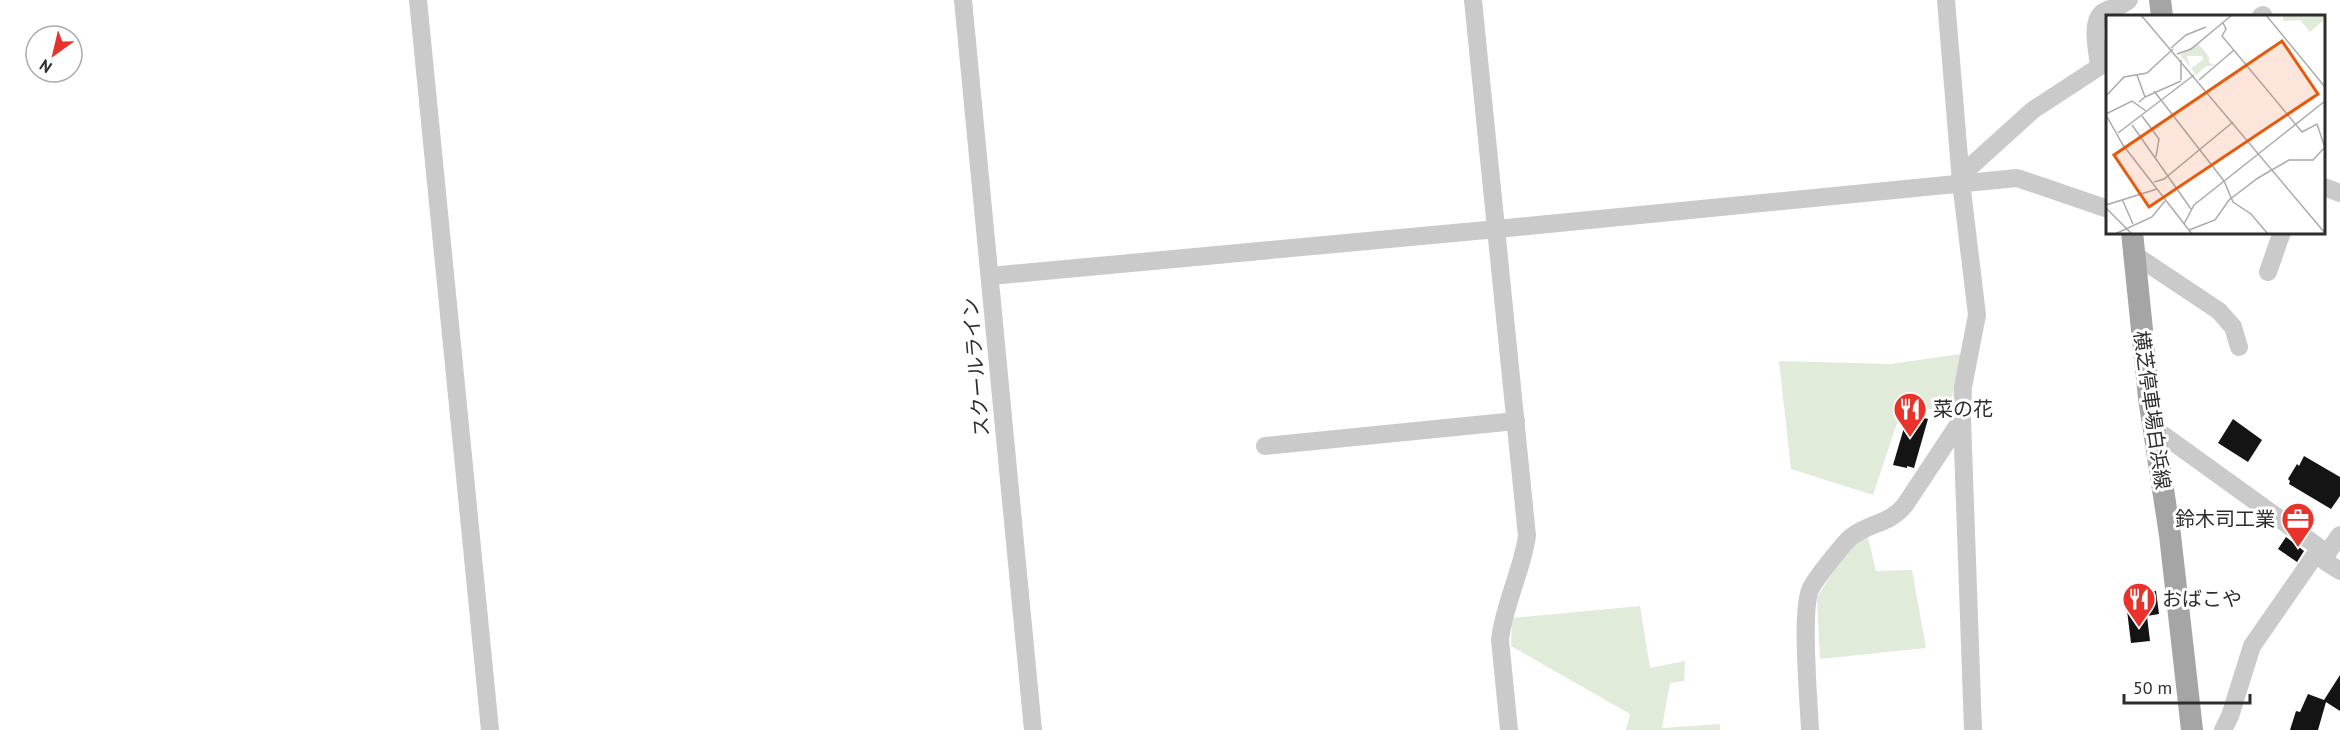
<svg xmlns="http://www.w3.org/2000/svg" width="2340" height="730" viewBox="0 0 2340 730" font-family="'PT Sans','Noto Sans JP',sans-serif">
<style>
.green{fill:#e1ebd9}
.building{fill:#141414}
.lines{fill:none;stroke-linecap:round;stroke-linejoin:round}
.minor{stroke:#cacaca;stroke-width:18}
.major{stroke:#a5a5a5;stroke-width:22}
.labels{text-anchor:middle;dominant-baseline:central;stroke-width:6;stroke-linejoin:round;paint-order:stroke}
.street-label{font-size:20px;fill:#2d2d2d;stroke:#fff}
.poi-label{font-size:20px;fill:#2d2d2d;stroke:#fff;text-anchor:start}
.inset-road{fill:none;stroke:#ababab;stroke-width:1.5}
.view{fill:#e8590c;fill-opacity:0.15;stroke:#e8590c;stroke-width:3}
.inset-edge{fill:none;stroke:#2d2d2d;stroke-width:3}
</style>
<rect width="100%" height="100%" fill="#fff"/>
<path class="green" d="M1961 354 1949 412 1903 405 1873 495 1791 469 1779 361 1890 364Z
M1867 533 1876 571 1912 570 1926 648 1820 659 1817 597 1843 556Z
M1640 606 1650 668 1685 661 1684 681 1670 683 1662 728 1720 724V730H1626L1630 714 1511 646 1512 618Z"/>
<path class="building" d="M1908 414 1928 419 1914 468 1907 466V468L1893 465Z
M2233 419 2262 440 2248 462 2218 443Z
M2304 456 2340 477V496L2331 509 2289 484 2290 481 2288 479 2297 464 2299 466Z
M2286 537 2304 551 2297 562 2278 549Z
M2156 591 2159 614 2147 616 2150 641 2131 643 2125 594Z
M2340 675V711L2326 702 2318 730H2290L2296 711 2300 712 2308 694 2324 700Z"/>
<g class="lines">
<path class="minor" d="M418 0 490 730
M963 0 1033 730
M1473 0 1527 536C1522 571 1504 604 1500 640L1509 730
M1946 0 1961 182 1977 315 1963 387 1962 419 1973 730
M2261 16 2263 15
M2099 67C2098 52 2090 24 2102 13 2110 7 2121 8 2129 0
M1960 176 2033 110 2108 61
M2324 187 2340 193
M2132 253 2219 311 2233 327 2239 347
M2268 272 2282 232
M990 276 1497 229 2017 178 2108 209
M2155 429 2320 548
M1265 446 1516 421
M2328 552 2326 562 2340 571
M1810 730C1809 702 1800 608 1811 588 1816 578 1843 544 1851 537 1870 522 1889 525 1905 505L1962 419
M2223 730 2230 716 2252 646 2320 548 2328 552 2340 535"/>
<path class="major" d="M2160 0 2162 16
M2132 232 2149 398 2170 535 2192 730"/>
</g>
<defs>
<symbol id="restaurant-pin" viewBox="-11 -11 22 30"><path d="M0 17L-7.5 6A9.5 9.5 0 1 1 7.5 6Z" fill="#e9322a" stroke="#fff"/><path d="M-5-6h1v4h1v-4h1v4h1v-4h1v5L-1.5 .5V6h-2V.5L-5-1ZM5-6V6H3V1.5H1.5Q1.5-4 5-6Z" fill="#fff"/></symbol>
<symbol id="office-pin" viewBox="-11 -11 22 30"><path d="M0 17L-7.5 6A9.5 9.5 0 1 1 7.5 6Z" fill="#e9322a" stroke="#fff"/><path d="M-6-3h4V-5.5h4V-3h4V5H-6ZM-1-4.5V-3h2v-1.5ZM-6 0V1H6V0Z" fill="#fff"/></symbol>
</defs>
<g fill-rule="evenodd">
<use href="#restaurant-pin" x="1891" y="390" width="38" height="52"/>
<use href="#office-pin" x="2279" y="500" width="38" height="52"/>
<use href="#restaurant-pin" x="2120" y="580" width="38" height="52"/>
</g>
<g class="labels">
<g class="street-label">
<text transform="translate(976 367) rotate(-95)">スクールライン</text>
<text transform="translate(2152 410) rotate(82)">横芝停車場白浜線</text>
</g>
<g class="poi-label">
<text x="1933" y="409">菜の花</text>
<text x="2275" y="519" text-anchor="end">鈴木司工業</text>
<text x="2162" y="599">おばこや</text>
</g>
</g>
<g transform="translate(2106 15)">
<rect width="219" height="219" fill="#fff"/>
<path d="M176 0H219V4L204 17 194 5 178 6ZM92 28 103 42V48L110 50 99 52 90 60 85 53 97 45 96 41H81L84 52 74 40Z" fill="#e1ebd9"/>
<path class="inset-road" d="M35 0 219 218M160 0 219 72M117 8 120 14 116 21 196 117 211 109 219 133M65 33 80 20 100 12M71 39 85 34 126 0M75 45V65M31 60 39 82 33 87M93 65 128 35M48 76 118 166 127 187 145 199 162 219M0 81 18 62 41 58 67 34M39 82 75 66M0 99 26 86 40 96M0 100 17 130 86 219M36 101 53 124 50 142M26 110 85 194M12 118 88 60M48 167 58 164 127 107M16 184 27 209M0 190 51 174M0 193 26 219M78 209 88 190 219 86M83 215 109 205 123 185 152 163 183 145H207L219 132M9 219 46 202 59 186"/>
<path class="view" d="M176 26 212 79 43 192 8 140Z"/>
<rect width="219" height="219" class="inset-edge"/>
</g>
<g transform="translate(54 54) rotate(214)"><circle r="28" fill="#ffffff" stroke="#ababab" stroke-width="1.5"/>
<path d="M0-4.5L10 22L0 15L-10 22Z" fill="#e9322a"/>
<text y="-9" font-size="16" font-weight="bold" text-anchor="middle" fill="#2d2d2d">N</text>
</g>
<path d="M2124 694v9h126v-9" fill="none" stroke="#2d2d2d" stroke-width="3"/>
<text x="2133" y="694" font-size="18" fill="#2d2d2d" stroke="#ffffff" stroke-width="4.5" paint-order="stroke">50 m</text>
</svg>
